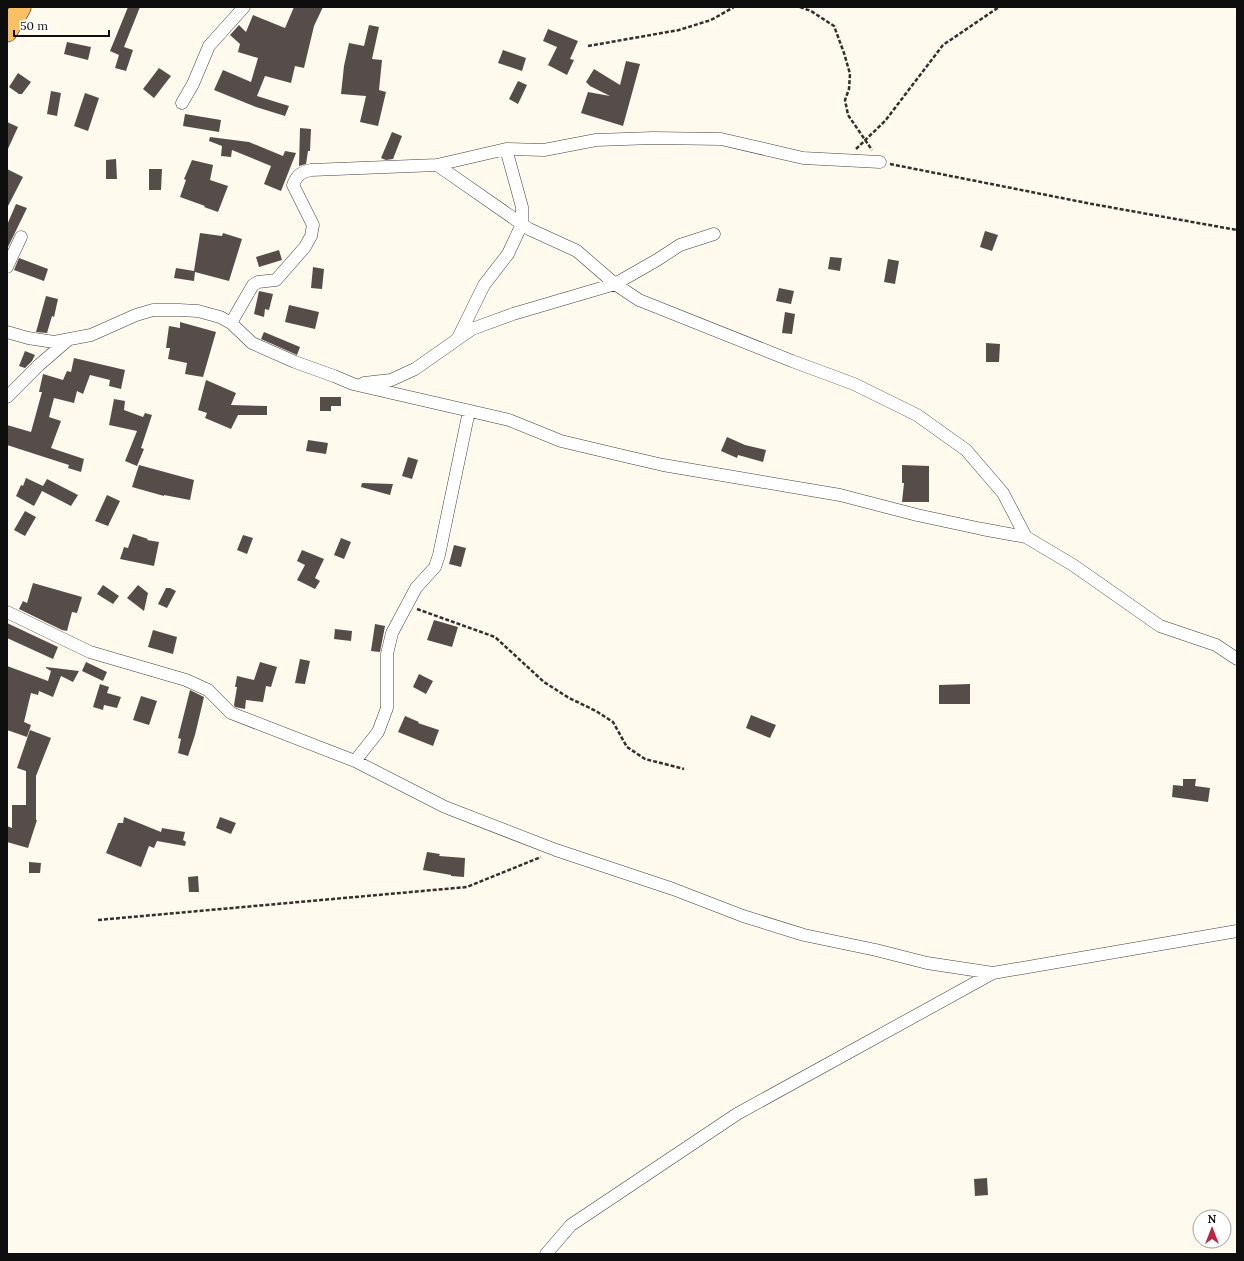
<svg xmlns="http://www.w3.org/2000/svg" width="1244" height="1261" viewBox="0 0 1244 1261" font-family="Lora,serif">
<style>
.building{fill:#564d4a}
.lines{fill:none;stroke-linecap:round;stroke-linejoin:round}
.street-casing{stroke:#414141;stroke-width:13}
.primary-casing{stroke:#1f1f1f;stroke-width:21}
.path{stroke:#303030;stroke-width:2.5;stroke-dasharray:4 2;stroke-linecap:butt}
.street{stroke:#fff;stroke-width:12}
.primary{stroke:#f9c064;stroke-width:20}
</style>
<rect width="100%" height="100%" fill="#fff9ee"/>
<path class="building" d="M128 7H140L124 47 133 50 126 71 115 68 119 55 110 51Z
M294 7H323L314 26 304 68 295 66 291 83 265 76 257 96 289 106 285 116 256 107 214 90 223 70 251 82 258 58 238 52 240 44 230 35 239 25 246 32 253 15 285 28Z
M369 25 379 27 372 59 382 60 379 90 386 92 378 126 360 122 366 96 341 94 344 66 349 43 364 46Z
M548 29 578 41 570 59 574 60 567 75 548 65 557 47 543 41Z
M67 42 91 47 88 60 64 54Z
M503 50 526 58 522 71 498 63Z
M626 61 640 64 623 126 581 113 588 92 610 96 590 86 586 82 594 69 620 85Z
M159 68 171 76 154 98 143 89Z
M18 73 31 82 22 94H19L9 87Z
M518 81 527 85 518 104 509 99Z
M51 91 61 93 57 116 47 114Z
M85 93 99 98 88 131 74 126Z
M185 114 221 120 219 132 183 126Z
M7 122 18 127 7 151Z
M300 128 311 129 310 151H308L306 164 299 166Z
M392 132 402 136 393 159 386 160 381 158Z
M210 137 249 142 283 156 285 151 296 153 281 191 264 184 271 166 232 150 231 157 221 156 222 146 209 141Z
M116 159 117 179H106V160Z
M192 160 213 165 210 180 228 186 218 212 204 207 205 206 180 197 186 180 184 179Z
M7 169 23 177 7 208Z
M149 169H162L161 190H149Z
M16 204 27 208 7 249V225Z
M985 231 998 235 992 251 980 247Z
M200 233 222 236 223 233 242 239 229 281 195 272 194 281 174 278 176 268 194 271Z
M279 250 282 260 259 267 256 257Z
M830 257 842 258 840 271 828 269Z
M19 258 48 269 44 281 14 270Z
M888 259 899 261 895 284 884 282Z
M313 267 324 269 322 289 311 288Z
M779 288 794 291 791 304 776 301Z
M259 291 273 294 269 310 265 309 264 317 254 314Z
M46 296 58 299 54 317 52 316 47 333 36 332Z
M289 305 319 312 315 329 285 322Z
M785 312 795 314 792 334 782 333Z
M180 322 216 332 203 377 185 374 187 363 168 359 170 348H166L169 326 180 328Z
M264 332 300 347 297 355 261 339Z
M986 343 1000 344 999 362H986Z
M25 351 35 355 32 361 25 368 19 366Z
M74 358 125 370 121 389 109 386 110 380 90 375 83 394 77 391 74 403 54 398 49 417 61 421 51 448 84 459 81 472 68 468 69 465 7 445V425L31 432 42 392H39L43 374 63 380 67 371 71 372Z
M206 380 236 393 231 405 267 406V415H238L231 429 205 418 207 413 198 410Z
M320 397H341V406H331V411H320Z
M114 399 125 401 124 410 143 417 145 413 152 415 141 448 144 449 137 466 125 461 137 431 109 425Z
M727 437 745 445 766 450 763 462 738 455 737 458 721 451Z
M308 440 328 443 326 454 306 451Z
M408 457 418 460 412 479 402 476Z
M139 465 194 480 190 500 164 495V496L132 487Z
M902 465 929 466V502H902L904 483H902Z
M26 478 43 486 47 479 78 495 71 506 42 491 34 506 16 496 21 485 23 486Z
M362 483 393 484 390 495 361 487Z
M107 495 120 501 108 526 95 521Z
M25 511 36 517 25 536 14 530Z
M133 534 148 539 147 540 159 542 154 566 120 559 124 547 128 548Z
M243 535 253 538 247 554 237 550Z
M341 538 351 542 344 559 334 555Z
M454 545 466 548 461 567 449 564Z
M302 550 324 559 315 578 320 581 315 589 297 580 305 565 297 561Z
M33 583 82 597 77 613 72 612 67 631 62 630 19 609 23 601 27 603Z
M103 585 119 596 113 604 97 594Z
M138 585 148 593 144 611 127 598Z
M166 588H170L176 591 167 608 158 604Z
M434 620 458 627 452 647 427 640Z
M7 623 58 647 53 659 7 638Z
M375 624 385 626 380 652 371 651Z
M335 629 352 631 351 641 334 639Z
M153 630 177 637 173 654 148 647Z
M300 659 310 661 305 684 295 683Z
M86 662 107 672 103 681 82 671Z
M260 662 277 667 271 687 266 686 263 702 246 700 245 709 235 707 234 705 237 687H235L237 676 254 680Z
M7 666 48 681 51 671 46 668V667L79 671 73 682 61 676 53 697 39 691 38 695 31 693 24 722 31 725 27 737 7 730Z
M419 674 433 681 426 694 413 687Z
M100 684 109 687 107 693 121 697 117 708 104 705 103 710 93 707Z
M970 684V704H939V685Z
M190 690 204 697 195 735 188 756 178 753 181 739 178 738Z
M141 696 157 701 149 725 133 720Z
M751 715 776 725 770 738 746 728Z
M405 716 419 722 418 723 439 730 433 746 398 732Z
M30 730 51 738 36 776V820H37L28 848 7 842V826L12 828V805H26V771L17 768Z
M1183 779H1196L1195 786 1210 788 1208 802 1172 797 1173 785 1183 786Z
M124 817 161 832 162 828 185 832 183 840 186 842 185 846 157 841 154 848 149 846 141 867 106 853 118 823H123Z
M220 817 236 823 231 834 216 828Z
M427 852 440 854 439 856 465 858 464 877 451 876V875L423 870Z
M29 862 41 863 40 873H29Z
M198 876 199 892H189L188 877Z
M987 1178 988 1195 975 1196 974 1179Z"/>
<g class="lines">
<defs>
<path id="street" d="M182 103 193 84 209 46 244 7
M437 165 529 229 577 251 615 284 639 300 792 361 854 384 917 415 966 450 1003 493 1026 537 1073 565 1160 626 1216 645 1237 659
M7 267 21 237
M231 323 253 285 258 282 276 280 305 247 311 236 313 225 293 185C297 175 301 172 311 170L437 165 506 149 544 150 596 140 653 138 721 139 803 158 880 162
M7 332 28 338 54 342 91 335 136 315 153 310H179L198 311 220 317 231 323 252 343 295 362 334 376 353 384 509 420 561 441 624 456 663 465 840 495 917 515 982 529 1026 537
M458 338 484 285 508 254 522 224V207L506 149
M364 383 391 380 415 369 472 329 513 314 615 284 657 260 680 245 714 234
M7 397 39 365 68 340
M7 612 90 652 186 680 208 690 231 713 355 761 445 807 556 850 673 889 743 916 804 935 876 950 927 963 993 973 1237 931
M355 761 378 732 387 708V654L392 633 416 588 435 567 439 555 469 411
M546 1254 571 1225 737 1114 993 973"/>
<path id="primary" d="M7 32 21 7"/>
</defs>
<use href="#street" class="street-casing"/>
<use href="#primary" class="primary-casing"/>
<path class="path" d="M800 7 811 11 834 26 844 53 850 74 849 89 845 100 848 115 872 150
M588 46 679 30 711 20 734 7
M856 149 885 121 943 45 999 7
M890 164 1092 204 1237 230
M417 609 495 637 544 682 569 698 596 711 613 722 627 747 645 759 684 769
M98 920 467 887 541 857"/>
<use href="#street" class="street"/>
<use href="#primary" class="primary"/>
</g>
<rect width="1244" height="1261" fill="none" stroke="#0e0e0e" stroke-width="16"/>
<g transform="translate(1212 1229)"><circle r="19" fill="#ffffff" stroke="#9f9f9f"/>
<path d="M0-3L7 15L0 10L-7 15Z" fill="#be2541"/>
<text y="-6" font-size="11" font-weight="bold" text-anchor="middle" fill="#0e0e0e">N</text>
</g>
<path d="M14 30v6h95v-6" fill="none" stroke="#0e0e0e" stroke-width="2"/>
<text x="20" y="30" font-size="12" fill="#0e0e0e" stroke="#ffffff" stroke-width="3" paint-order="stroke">50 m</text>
</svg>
